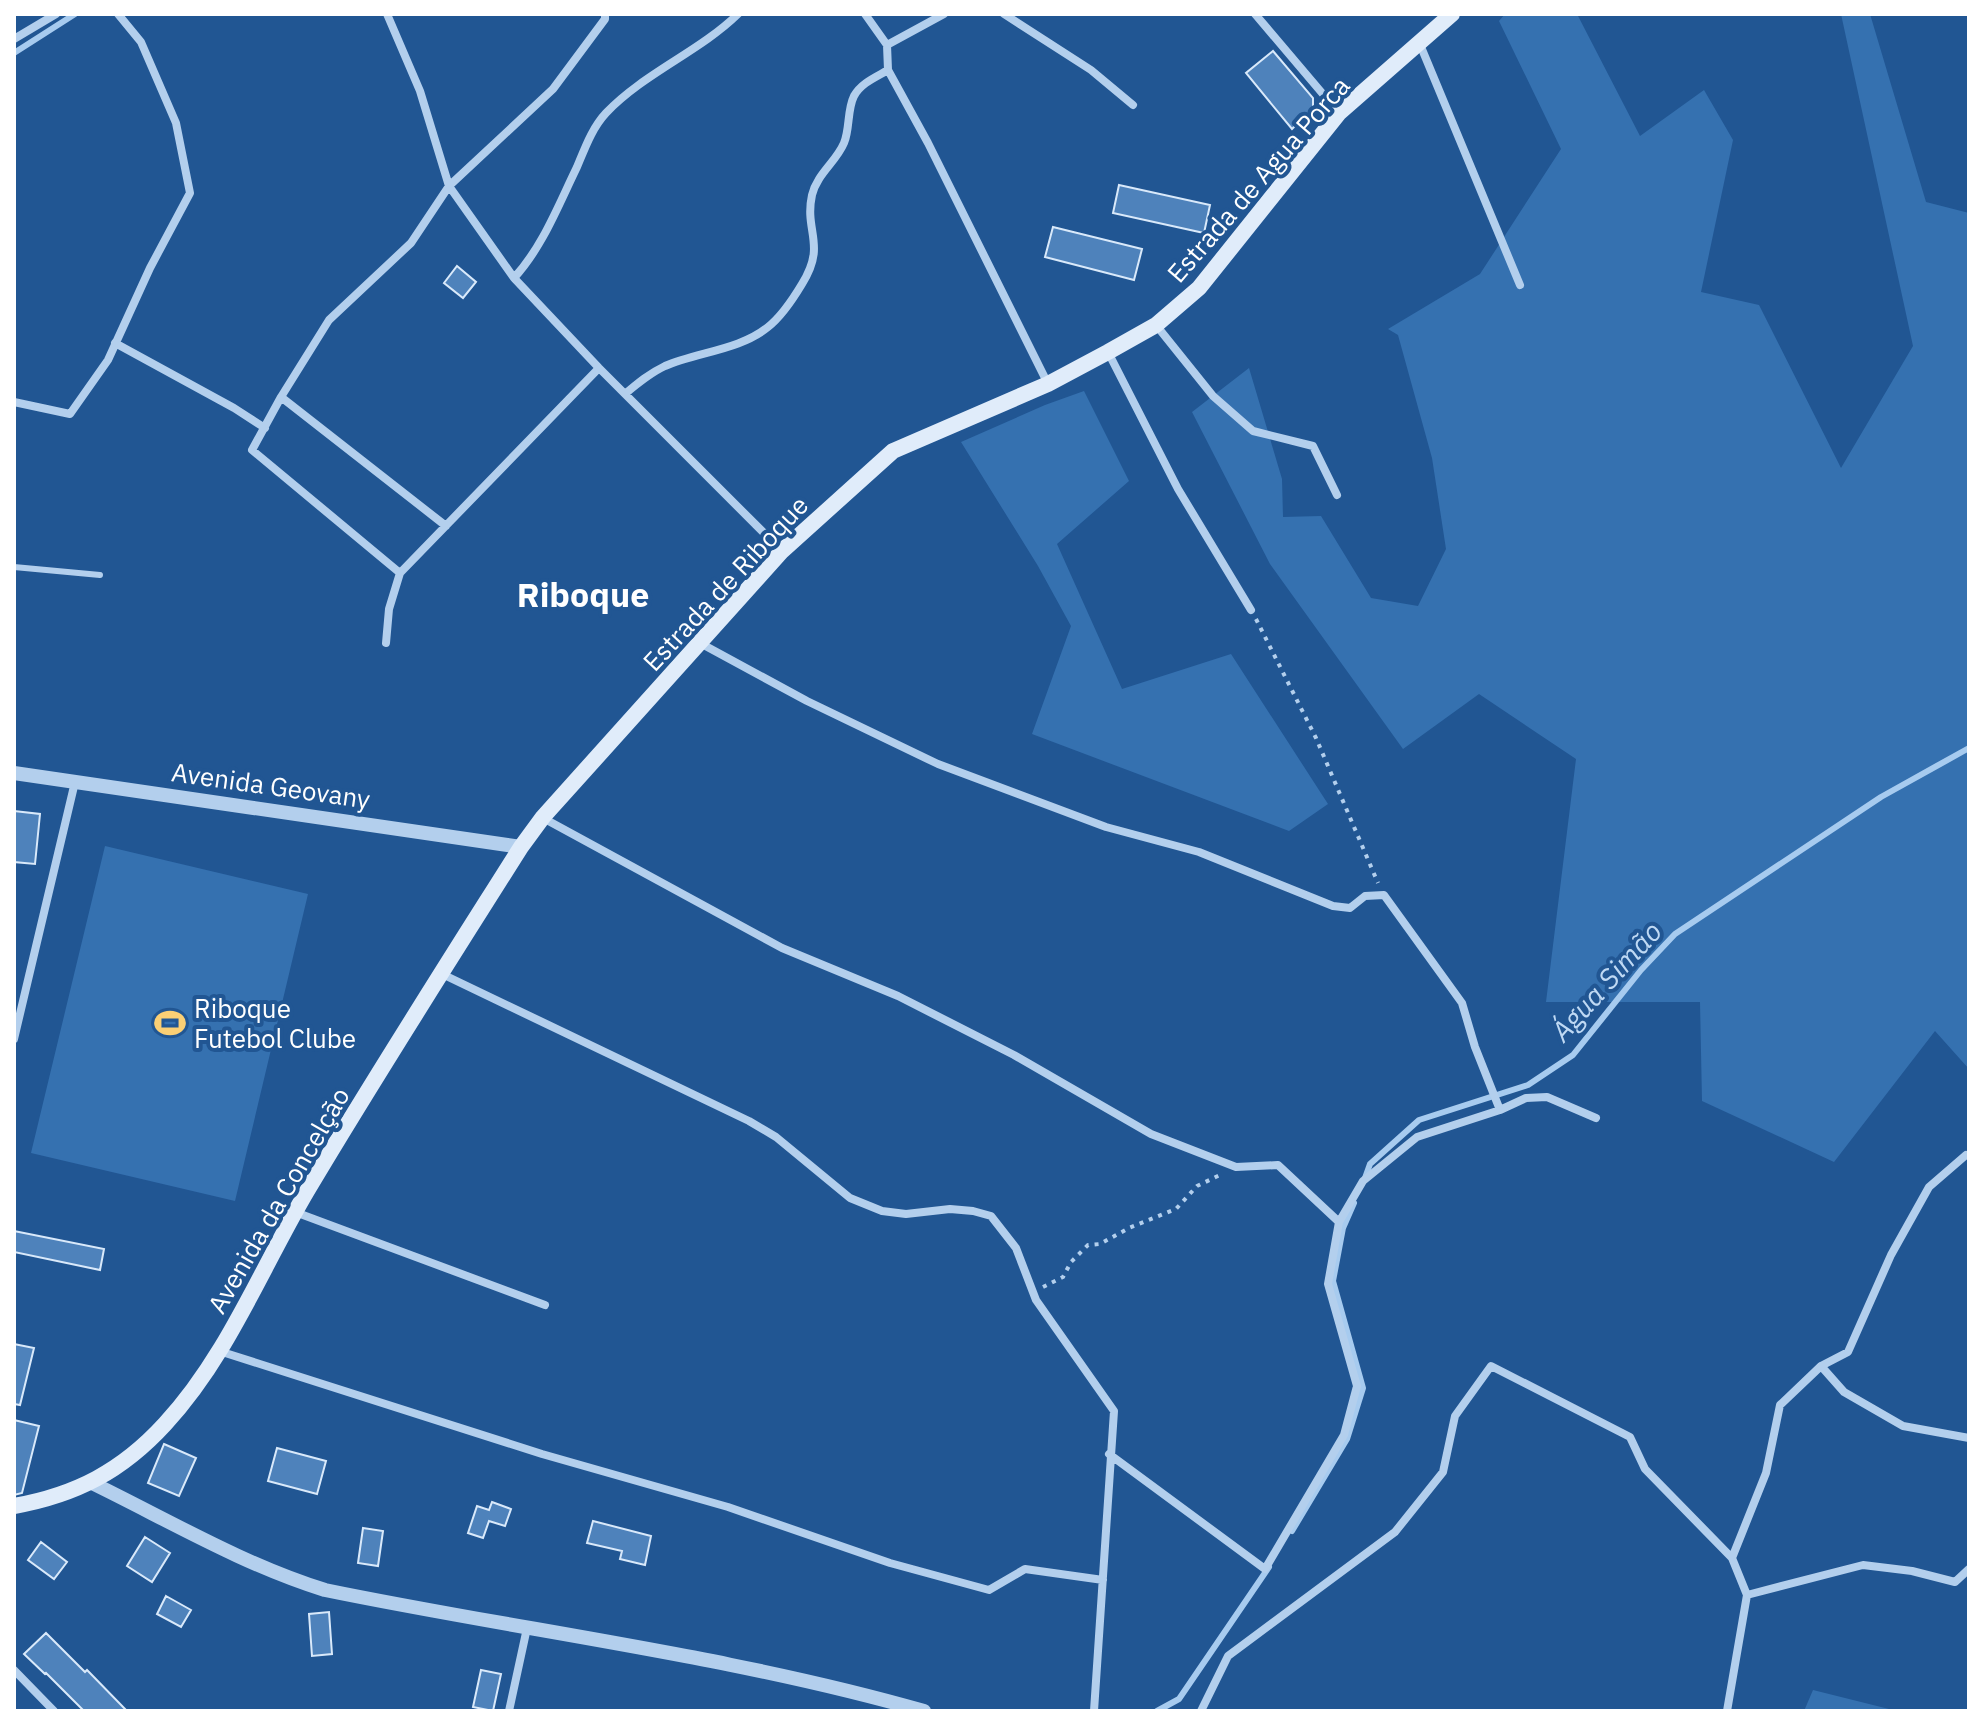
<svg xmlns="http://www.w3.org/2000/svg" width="1983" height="1725" viewBox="0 0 1983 1725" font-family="'IBM Plex Sans',sans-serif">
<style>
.green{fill:#3571b0}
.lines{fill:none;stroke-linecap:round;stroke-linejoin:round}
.stream{stroke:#a7cbef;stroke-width:6}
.building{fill:#4e82bb;stroke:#d9e9fa;stroke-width:2}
.path{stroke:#b3cfed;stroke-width:4;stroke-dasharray:4 6;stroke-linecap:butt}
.service{stroke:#b3cfed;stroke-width:6}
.minor{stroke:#b3cfed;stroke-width:8}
.tertiary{stroke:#b3cfed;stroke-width:14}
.secondary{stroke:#e0ecfa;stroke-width:16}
.labels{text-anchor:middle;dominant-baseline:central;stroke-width:8;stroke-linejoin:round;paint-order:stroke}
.street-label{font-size:26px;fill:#fff;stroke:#215693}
.poi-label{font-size:26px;fill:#fff;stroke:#215693;text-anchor:start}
.water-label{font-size:28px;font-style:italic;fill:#bfd9f4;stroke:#215693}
.district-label{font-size:34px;font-weight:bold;fill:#fff;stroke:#215693}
</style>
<rect width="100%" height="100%" fill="#215693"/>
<path class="green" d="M1505 14H1577L1640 136 1704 90 1733 140 1701 292 1759 305 1841 468 1913 346 1841 14H1870L1926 202 1969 213V1069L1935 1031 1834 1162 1702 1101 1700 1002H1546L1576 759 1479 694 1403 749 1270 564 1192 412 1249 368 1282 479 1283 517 1321 516 1371 598 1418 606 1446 549 1432 458 1398 335 1388 329 1480 274 1561 149 1499 21Z
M1084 391 1129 481 1057 544 1122 689 1231 654 1328 804 1289 831 1032 734 1071 626 1038 566 961 442 1045 405Z
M105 846 308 894 235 1201 31 1153Z
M1813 1690 1897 1711H1804Z"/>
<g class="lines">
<path class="stream" d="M14 53 75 14
M1365 1178 1370 1164 1419 1120 1528 1085 1573 1055 1641 970 1675 934 1881 797 1969 748
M1292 1531 1347 1439 1363 1388 1333 1281 1343 1228 1354 1203
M1157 1711 1179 1699 1269 1567"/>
</g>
<path class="building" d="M1273 51 1313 98V108L1292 129 1246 73Z
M1119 185 1210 205 1204 233 1113 213Z
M1053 227 1142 249 1134 280 1045 257Z
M457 266 476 282 463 298 444 283Z
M14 811 40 814 35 864 14 862Z
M14 1231 104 1249 100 1270 14 1252Z
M14 1344 34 1348 20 1405 14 1404Z
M14 1420 39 1426 22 1493 14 1495Z
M164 1444 196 1458 179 1496 148 1483Z
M277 1448 326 1461 317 1494 268 1481Z
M492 1502 511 1509 505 1526 489 1521 483 1538 468 1533 477 1506 489 1510Z
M593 1521 651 1536 645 1565 620 1559 622 1551 587 1543Z
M363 1528 383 1531 378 1566 358 1563Z
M145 1537 170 1553 152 1582 127 1566Z
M41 1542 67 1562 54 1579 28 1560Z
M166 1596 191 1610 181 1627 157 1614Z
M329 1612 332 1654 312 1656 309 1614Z
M46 1633 85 1672 87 1670 127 1711H84L46 1673 45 1674 24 1654Z
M481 1670 501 1674 493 1711 473 1707Z"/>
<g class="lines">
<path class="path" d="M1256 619 1316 738 1378 883
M1043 1287 1063 1277 1071 1262 1088 1245 1100 1244 1129 1228 1176 1209 1197 1186 1220 1175"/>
<path class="service" d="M14 567 100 575"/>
<path class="minor" d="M387 14 420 91 449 186 514 278 599 368 782 551
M865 14 887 45 888 70 928 143 1048 384
M1004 14 1091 70 1133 105
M1255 14 1339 113
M14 39 56 14
M1419 42 1520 285
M887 45 944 14
M514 278C543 246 558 206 577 167 585 148 592 128 606 113 644 73 699 52 738 14
M1156 325 1213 396 1253 431 1313 446 1337 495
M115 343 234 408 265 428
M1108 352 1178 489 1251 610
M625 394C638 383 650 373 665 366 697 352 740 350 768 327 782 316 793 299 802 284 827 244 804 232 812 195 817 174 836 162 844 143 850 129 847 110 854 96 861 83 876 77 888 70
M281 397 446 526
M14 402 70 414 108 360 150 268 190 193 176 123 141 42 118 14
M400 573 252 450 281 397 329 320 411 243 449 186 553 89 605 19V14
M386 643 389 609 400 573 599 368
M700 643 807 701 938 764 1106 827 1199 852 1333 906 1350 908 1365 896 1384 895 1462 1003 1475 1047 1500 1110
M543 818 782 948 898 996 1014 1055 1151 1134 1236 1167 1278 1165 1339 1222
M442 974 749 1121 776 1137 850 1198 882 1211 906 1214 950 1209 973 1211 991 1216 1016 1248 1036 1300 1114 1411 1094 1711
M14 1039 75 782
M295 1212 545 1305
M219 1351 542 1454 728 1507 890 1563 989 1590 1025 1569 1103 1580
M1821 1366 1844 1392 1903 1426 1969 1438
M1109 1454 1265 1569 1344 1435 1357 1386 1328 1284 1339 1222 1363 1181 1417 1137 1500 1110 1526 1098 1547 1097 1596 1118
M1747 1595 1863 1565 1912 1571 1955 1582 1969 1569
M14 1670 54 1711
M509 1711 527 1628
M1201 1711 1228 1656 1395 1532 1443 1472 1455 1416 1491 1366 1630 1437 1645 1469 1732 1558
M1727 1711 1747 1595 1732 1558 1766 1473 1780 1405 1821 1366 1848 1352 1891 1255 1929 1187 1966 1155"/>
<path class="tertiary" d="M14 773 521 847
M92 1483C168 1520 244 1565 325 1590 524 1631 728 1655 924 1711"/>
<path class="secondary" d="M14 1506C76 1495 122 1471 165 1424 227 1357 261 1269 307 1191 376 1075 449 961 521 847L543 817 782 551 893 451 1048 384 1108 352 1156 325 1199 288 1339 113 1452 14"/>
</g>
<defs>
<symbol id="stadium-bare" viewBox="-9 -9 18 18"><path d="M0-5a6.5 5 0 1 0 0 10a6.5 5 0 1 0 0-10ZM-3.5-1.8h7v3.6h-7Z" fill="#facf75" stroke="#215693" stroke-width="2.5" paint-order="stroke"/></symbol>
</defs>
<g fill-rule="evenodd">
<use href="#stadium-bare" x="148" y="1001" width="44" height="44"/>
</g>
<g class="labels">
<g class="street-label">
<text transform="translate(1258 179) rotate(-49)">Estrada de Agua Porca</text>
<text transform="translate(725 583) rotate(-47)">Estrada de Riboque</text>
<text transform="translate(271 785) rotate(8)">Avenida Geovany</text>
<text transform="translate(278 1200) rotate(-60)">Avenida da Concelção</text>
</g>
<g class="poi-label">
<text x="194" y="1008">Riboque<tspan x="194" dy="30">Futebol Clube</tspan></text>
</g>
<g class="water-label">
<text transform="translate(1606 981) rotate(-48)">Água Simão</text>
</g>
<g class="district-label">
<text x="583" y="594">Riboque</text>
</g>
</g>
<rect width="1983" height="1725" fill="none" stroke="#ffffff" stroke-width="32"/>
</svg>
